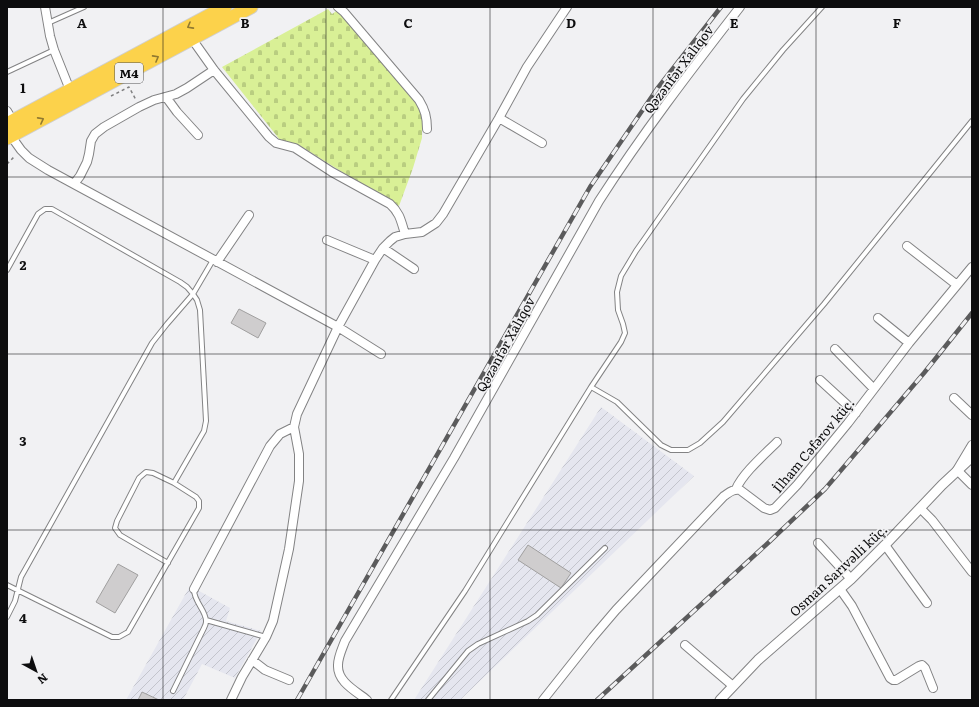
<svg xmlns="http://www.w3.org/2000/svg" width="979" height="707" viewBox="0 0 979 707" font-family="Literata,serif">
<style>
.industrial{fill:url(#industrial-furrows)}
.cemetery{fill:url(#cemetery-stones)}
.building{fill:#cfcdce;stroke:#a09f9f}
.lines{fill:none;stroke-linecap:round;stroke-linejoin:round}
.service-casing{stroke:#838384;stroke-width:6}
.minor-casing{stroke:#838384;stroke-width:10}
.tertiary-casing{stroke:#838384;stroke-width:11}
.trunk-casing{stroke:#cfcfcf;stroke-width:15}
.path{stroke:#808081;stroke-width:1.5;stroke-dasharray:3 3;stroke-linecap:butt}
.service{stroke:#fff;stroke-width:4}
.minor{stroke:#fff;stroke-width:8}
.tertiary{stroke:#fff;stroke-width:9}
.trunk{stroke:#fcd24b;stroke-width:13}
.rail-casing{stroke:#5b5b5c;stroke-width:4.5}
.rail{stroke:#f1f1f3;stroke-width:3;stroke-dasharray:9;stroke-linecap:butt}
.oneway{stroke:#907930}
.grid{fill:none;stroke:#0d0d0e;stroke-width:1;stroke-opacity:0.55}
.labels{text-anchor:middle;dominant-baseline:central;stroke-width:3.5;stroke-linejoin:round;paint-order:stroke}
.shield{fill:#f1f1f3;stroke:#515153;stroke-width:1}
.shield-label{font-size:12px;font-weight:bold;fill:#0d0d0e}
.street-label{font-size:13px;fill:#0d0d0e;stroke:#f1f1f3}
.grid-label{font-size:13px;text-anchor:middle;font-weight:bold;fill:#0d0d0e;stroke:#f1f1f3;stroke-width:3.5;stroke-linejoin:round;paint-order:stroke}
</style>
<defs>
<pattern id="industrial-furrows" width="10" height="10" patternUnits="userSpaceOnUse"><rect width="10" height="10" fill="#e5e6ef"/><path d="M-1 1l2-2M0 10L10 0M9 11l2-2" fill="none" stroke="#c3c4cc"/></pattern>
<pattern id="cemetery-stones" width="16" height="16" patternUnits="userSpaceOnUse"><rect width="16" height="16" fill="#d9f096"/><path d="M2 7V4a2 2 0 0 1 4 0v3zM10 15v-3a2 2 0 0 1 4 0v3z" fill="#b9cd80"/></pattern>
</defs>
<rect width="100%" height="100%" fill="#f1f1f3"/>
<path class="industrial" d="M601 407 694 476 460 700H414Z
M190 586 230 608 226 621 261 631 235 678 202 664 183 700H126Z"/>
<path class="cemetery" d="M328 9 332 14 338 10 416 103 422 112V138L413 168 399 206 366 187 299 145 280 140 222 67Z"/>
<path class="building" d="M239 309 266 323 258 338 231 323Z
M528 545 571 573 561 588 518 560Z
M118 564 138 575 115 613 96 602Z
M142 692 159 700H138Z"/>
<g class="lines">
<defs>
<path id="service" d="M48 23 84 7
M7 72 54 50
M7 270 38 214 45 209H52L180 282 187 287 193 294 167 324 152 343 21 577 15 601 7 617
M591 387 617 402 661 445 671 450H688L700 443 723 422 824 304 972 121
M174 483 204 431 206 421 200 310 197 300 193 294 213 260
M7 585 112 637H119L128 632 199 508V501L196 497 174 483 153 473 146 472 139 478 117 521 115 528 120 535 168 563
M206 620 266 637
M173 691 204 628C205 626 206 624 206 622 207 611 193 601 194 589
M391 700 465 591 591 387 621 342 625 333 623 324 618 310 617 292 621 276 636 251 743 99 783 50 822 7
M428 700 468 651 478 644 528 621 537 615 605 548"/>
<path id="minor" d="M45 7 50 36 54 50 70 90
M338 7 344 12 419 100C425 110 427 117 427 129
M192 39 214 70 269 137 276 143 295 148 332 172 390 204C400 213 401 221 405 234
M166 97 177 112 198 135
M7 111 13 121
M499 118 542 143
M11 136 21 150 29 158 48 170 338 327 381 354
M74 184 80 176 87 162 89 154 91 141 95 134 104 127 139 107 154 100 176 94 187 88 214 70
M327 240 375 260
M907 246 957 285
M383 248 414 269
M217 262 249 215
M878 318 909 343
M835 349 874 389
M820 380 856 413
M954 398 972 415
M972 445 957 470 972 485
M736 489C743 473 764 455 777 442
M920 508 932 520 972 572
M818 543 851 579
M885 545 927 603
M194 589 270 446 280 434 294 427
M840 589 852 606 890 678 893 680H896L919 666 922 665 925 668 933 688
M685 645 733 686
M252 660 265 670 289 680
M231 700 242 677 266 637 273 621 289 549 299 481V454L294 427 297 414 338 327 375 260 383 248 390 241 395 237 405 234 422 232 436 223 443 214 499 118 527 67 567 7
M367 700C356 691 337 682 338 665 338 657 342 649 345 641L454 458 599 201C642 134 691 70 740 7
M543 700 593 637 616 610 724 496C730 492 733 489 740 490L764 508 770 510 775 508 797 485 848 423 909 343 972 267"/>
<path id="tertiary" d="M720 700 758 660 851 579 885 545 942 485 972 457"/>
<path id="trunk" d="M7 124 225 7
M7 138 251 7"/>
</defs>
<use href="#service" class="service-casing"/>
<use href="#minor" class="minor-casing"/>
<use href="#tertiary" class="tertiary-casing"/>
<use href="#trunk" class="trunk-casing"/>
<path class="path" d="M111 96 129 87 136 100
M7 164 15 156"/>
<use href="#service" class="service"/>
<use href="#minor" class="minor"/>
<use href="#tertiary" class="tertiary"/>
<use href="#trunk" class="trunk"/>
<defs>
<path id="rail" d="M297 700 590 187 657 89 721 7
M597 700 768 543 825 489 924 373 972 313"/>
</defs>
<use href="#rail" class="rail-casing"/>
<use href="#rail" class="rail"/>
</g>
<defs><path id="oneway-chevron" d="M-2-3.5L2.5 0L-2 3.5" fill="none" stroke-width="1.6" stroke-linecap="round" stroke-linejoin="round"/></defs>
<g class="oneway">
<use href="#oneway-chevron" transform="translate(190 26) rotate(151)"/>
<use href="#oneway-chevron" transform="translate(156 58) rotate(-29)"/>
<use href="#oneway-chevron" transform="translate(41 120) rotate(-28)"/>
</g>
<path class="grid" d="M163 7V700M326 7V700M490 7V700M653 7V700M816 7V700M7 177H972M7 354H972M7 530H972"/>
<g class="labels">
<rect class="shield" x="115" y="63" width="28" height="20" rx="3"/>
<g class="shield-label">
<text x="129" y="73">M4</text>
</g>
<g class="street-label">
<text transform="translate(678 69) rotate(-53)">Qəzənfər Xalıqov</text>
<text transform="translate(505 344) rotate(-61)">Qəzənfər Xalıqov</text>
<text transform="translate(813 445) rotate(-50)">İlham Cəfərov küç.</text>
<text transform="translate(838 570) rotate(-43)">Osman Sarıvəlli küç.</text>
</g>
</g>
<g class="grid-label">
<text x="82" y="28">A</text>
<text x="245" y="28">B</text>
<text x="408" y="28">C</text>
<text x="571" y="28">D</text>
<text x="734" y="28">E</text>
<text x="897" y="28">F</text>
<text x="23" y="93">1</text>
<text x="23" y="270">2</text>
<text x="23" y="446">3</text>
<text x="23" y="623">4</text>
</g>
<rect width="979" height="707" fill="none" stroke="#0d0d0e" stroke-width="16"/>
<g transform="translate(36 671) rotate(140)" stroke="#f1f1f3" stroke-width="3" paint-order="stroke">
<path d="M0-3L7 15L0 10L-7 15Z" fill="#0d0d0e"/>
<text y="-6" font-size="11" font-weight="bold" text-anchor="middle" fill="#0d0d0e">N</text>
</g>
</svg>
